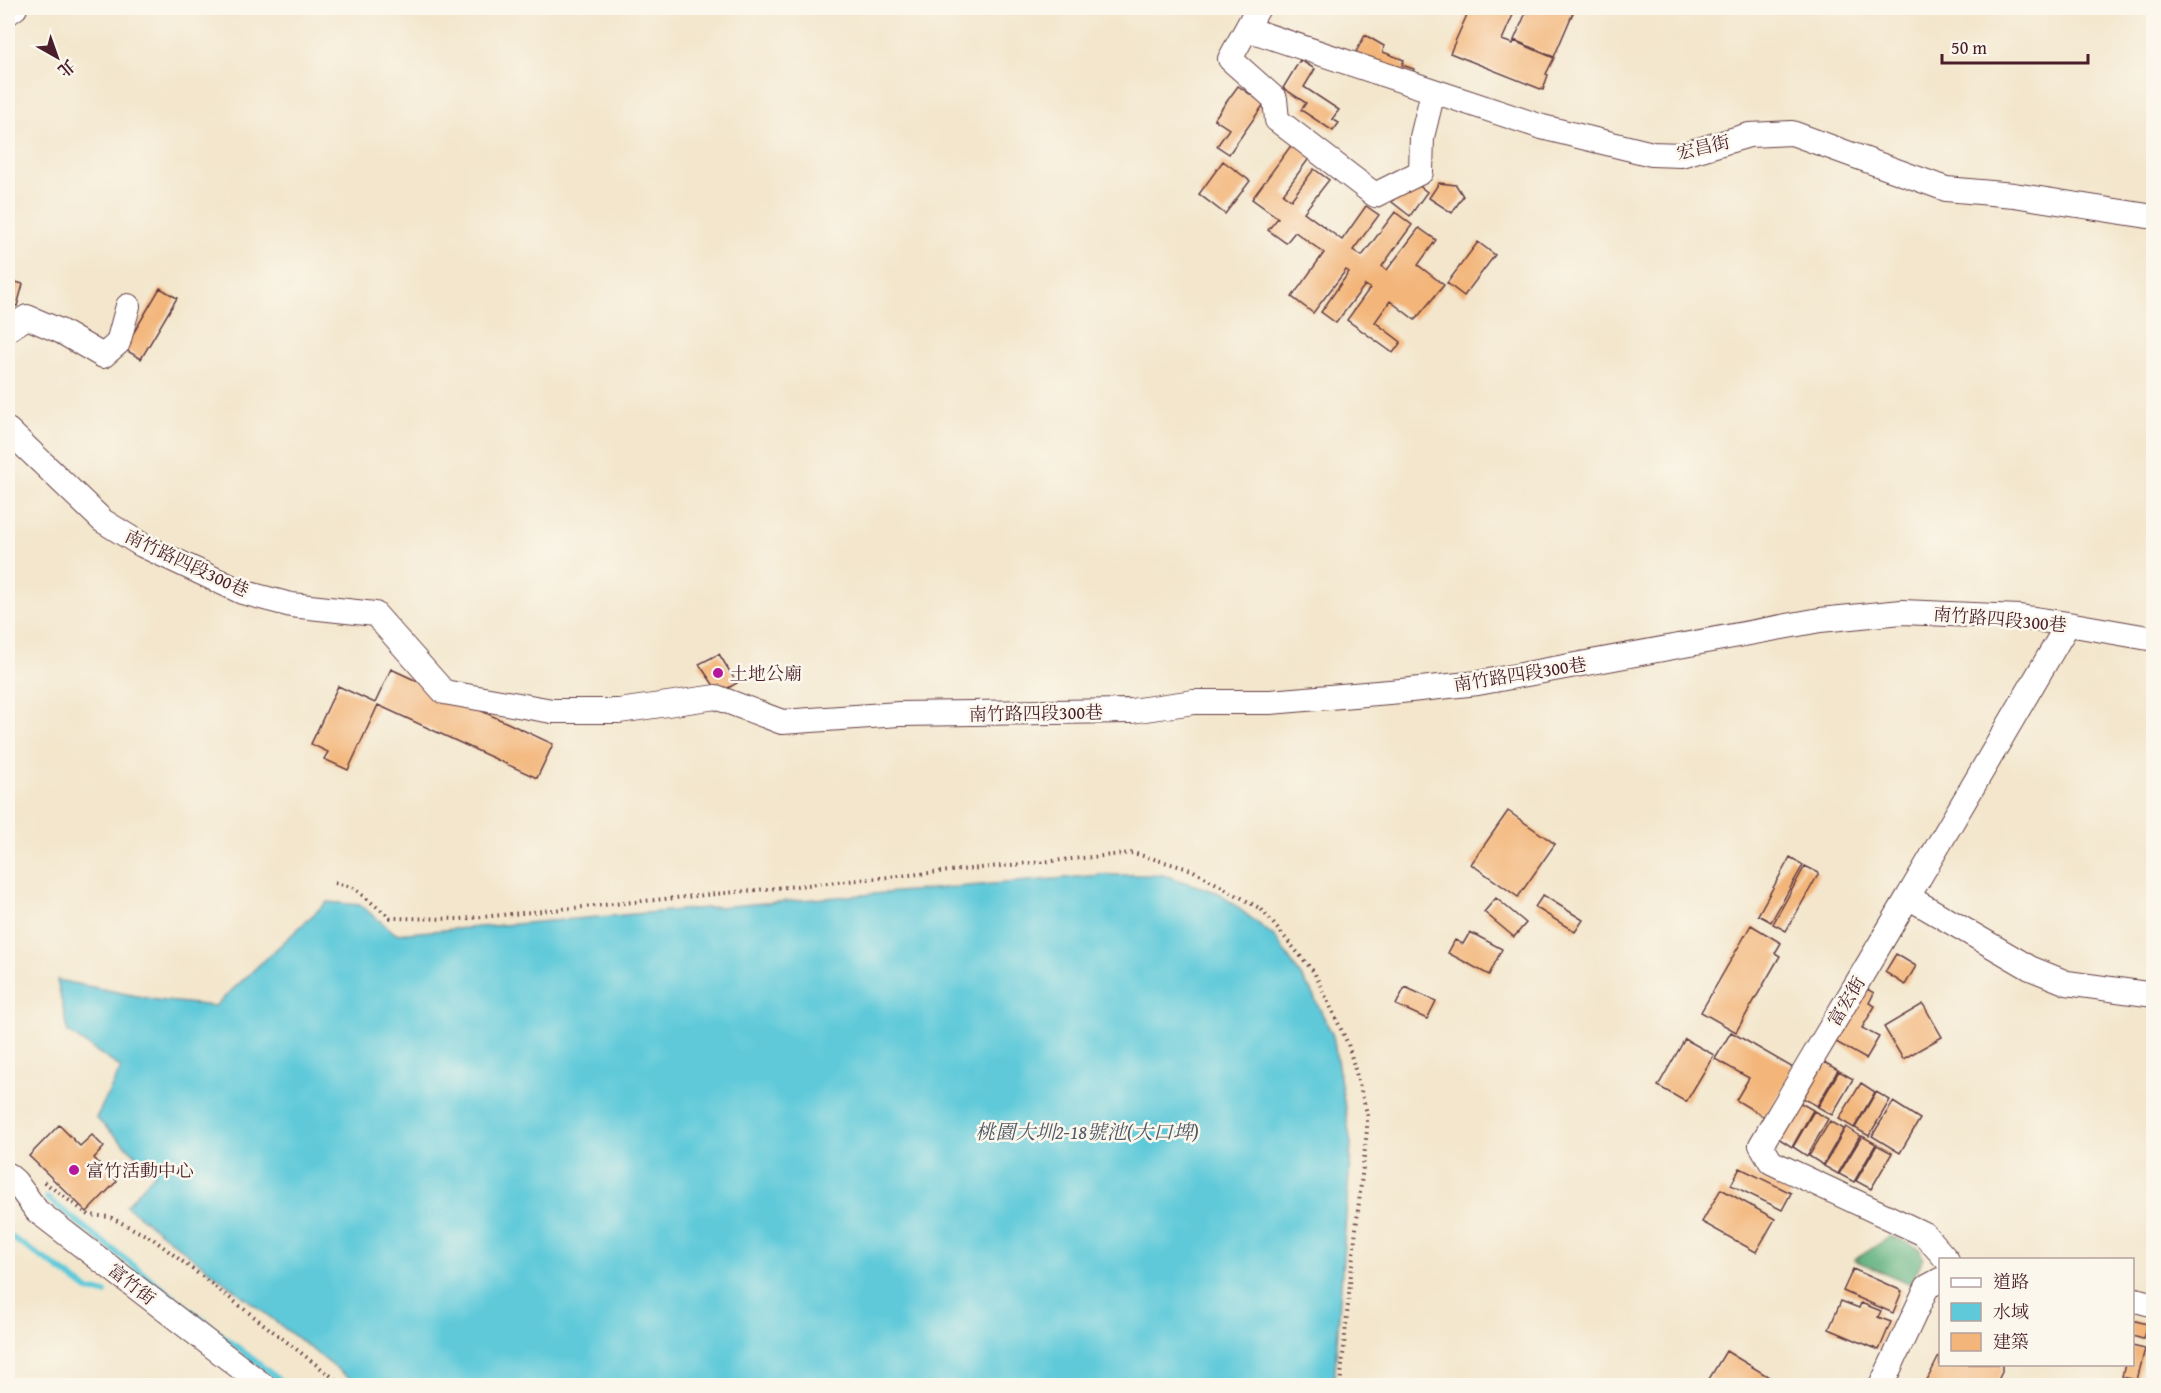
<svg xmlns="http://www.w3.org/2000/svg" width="2161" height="1393" viewBox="0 0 2161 1393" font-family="'Gentium Book Plus','Noto Serif TC',serif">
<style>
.forest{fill:#5fb07e;stroke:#546854;stroke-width:1.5}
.water{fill:#5fc9d9;stroke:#547482;stroke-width:1.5}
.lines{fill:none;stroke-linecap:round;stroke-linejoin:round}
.stream{stroke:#5fc9d9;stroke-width:6}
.building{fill:#f3b579}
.minor-casing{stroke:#633d43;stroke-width:26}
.path{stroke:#633d43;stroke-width:4;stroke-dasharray:1.5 4.5;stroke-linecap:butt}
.minor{stroke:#fff;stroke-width:24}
.poi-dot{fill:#b5179e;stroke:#fbf7ec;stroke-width:2}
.labels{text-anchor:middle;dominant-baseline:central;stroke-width:5;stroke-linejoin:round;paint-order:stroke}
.street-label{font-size:18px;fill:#4a1f2b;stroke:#fbf7ec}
.poi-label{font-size:18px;fill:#4a1f2b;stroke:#fbf7ec;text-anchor:start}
.water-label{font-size:20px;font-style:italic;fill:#515a68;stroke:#fbf7ec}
</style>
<rect width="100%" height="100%" fill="#fbf7ec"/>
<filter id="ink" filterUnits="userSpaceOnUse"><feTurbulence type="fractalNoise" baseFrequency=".0167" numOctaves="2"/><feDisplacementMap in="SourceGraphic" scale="12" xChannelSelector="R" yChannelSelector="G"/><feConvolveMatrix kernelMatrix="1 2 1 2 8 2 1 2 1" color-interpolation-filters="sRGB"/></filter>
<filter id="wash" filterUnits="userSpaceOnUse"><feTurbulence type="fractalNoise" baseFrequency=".008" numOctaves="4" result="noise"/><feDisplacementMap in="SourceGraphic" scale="24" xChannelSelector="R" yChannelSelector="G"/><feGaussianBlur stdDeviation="1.35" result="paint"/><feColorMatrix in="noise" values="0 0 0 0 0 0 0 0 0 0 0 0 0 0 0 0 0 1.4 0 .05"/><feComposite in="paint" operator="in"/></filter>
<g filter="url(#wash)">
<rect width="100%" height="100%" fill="#f3e6cc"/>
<path class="forest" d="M1891 1236 1919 1248 1923 1258 1911 1284 1854 1260Z"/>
<path class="water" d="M1102 875H1163L1219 893 1275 937 1311 991 1333 1036 1351 1144 1334 1385H358L126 1206 155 1173 96 1118 121 1068 68 1032 57 980 157 1000 215 1006 327 902 360 905 396 934Z"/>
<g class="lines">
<path class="stream" d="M47 1198 287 1386
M8 1235 58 1268 88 1290 105 1293"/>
</g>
<g id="blocks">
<path class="building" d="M1470 8H1516L1502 40 1513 44 1514 41 1554 58 1546 74 1548 75 1543 90 1450 53Z
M1528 8H1575L1554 57 1514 40Z
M1365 35 1384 46 1383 52 1404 60 1402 65 1414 69 1412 75 1354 56Z
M1300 60 1315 69 1304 87 1339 110 1332 119 1339 123 1333 131 1301 110 1306 103 1283 88Z
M1238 86 1264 104 1229 154 1217 146 1229 129 1214 119Z
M1295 140 1313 153 1283 194 1291 200 1314 169 1329 180 1304 212 1342 240 1366 206 1379 215 1353 250 1362 256 1395 212 1412 225 1382 266 1387 270 1419 228 1436 240 1418 265 1444 285 1415 320 1390 301 1375 322 1401 342 1393 353 1347 320 1370 288 1365 285 1336 323 1321 312 1349 272 1346 270 1313 313 1292 297 1324 253 1295 232 1286 243 1268 230 1278 218 1252 199Z
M1223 161 1250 181 1225 214 1199 194Z
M1409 178 1427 192 1410 216 1392 202Z
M1439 183 1456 185 1463 196 1452 213 1429 198Z
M1478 242 1495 255 1464 296 1447 283Z
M8 280 23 284 17 306 8 304Z
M160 288 177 298 141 359 124 349Z
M719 654 737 683 719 693 699 664Z
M391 669 553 744 537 778 378 705 348 770 324 759 328 752 311 744 338 686 375 703Z
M1508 811 1555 844 1518 897 1471 864Z
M1790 857 1803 865 1771 922 1758 915Z
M1805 866 1819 873 1786 931 1773 924Z
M1543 895 1583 920 1575 932 1535 907Z
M1496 898 1526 923 1514 937 1484 912Z
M1751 925 1781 943 1775 953 1780 956 1736 1032 1701 1012Z
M1470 932 1502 949 1489 975 1448 953 1455 940 1463 944Z
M1896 954 1916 966 1905 985 1885 972Z
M1405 987 1436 1001 1427 1019 1396 1005Z
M1867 989 1874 993 1869 1003 1875 1006 1862 1028 1879 1037 1866 1059 1836 1042Z
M1923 1004 1942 1037 1903 1059 1884 1027Z
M1731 1032 1795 1069 1766 1118 1736 1100 1749 1078 1715 1059Z
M1685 1039 1714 1055 1686 1102 1658 1086Z
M1824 1062 1838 1070 1817 1106 1803 1098Z
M1839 1071 1853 1079 1832 1115 1818 1107Z
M1861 1083 1875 1092 1854 1128 1839 1119Z
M1876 1092 1890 1100 1869 1136 1855 1128Z
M1799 1102 1813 1110 1792 1147 1778 1138Z
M1893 1102 1920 1119 1900 1153 1872 1136Z
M1814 1111 1828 1119 1807 1156 1793 1147Z
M1830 1121 1844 1129 1823 1165 1809 1156Z
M59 1125 80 1146 92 1135 104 1147 94 1158 117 1181 87 1212 29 1156Z
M1846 1127 1860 1136 1838 1174 1824 1166Z
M1862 1136 1876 1144 1854 1182 1839 1174Z
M1877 1145 1892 1153 1871 1189 1856 1181Z
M1740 1168 1791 1193 1782 1210 1731 1185Z
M1721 1189 1775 1219 1756 1252 1702 1222Z
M1853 1269 1902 1291 1893 1313 1843 1291Z
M1841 1301 1859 1308 1861 1303 1881 1311 1878 1317 1891 1322 1879 1350 1829 1329Z
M2132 1320 2147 1324 2143 1339 2132 1336Z
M2132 1346 2145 1349 2137 1380 2122 1377 2125 1364H2132Z
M1726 1351 1779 1383 1777 1386H1720L1709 1379Z
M1940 1354V1364H2002V1372L1995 1386H1924Z"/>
</g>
</g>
<g filter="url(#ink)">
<use href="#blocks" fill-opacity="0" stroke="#633d43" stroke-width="1.5"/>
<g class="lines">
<defs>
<path id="minor" d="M1258 8 1230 59 1275 99 1277 120 1375 195 1421 172 1422 137 1433 92
M8 13 15 8
M1247 29 1542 127 1652 154 1681 155 1749 135 1792 133 1946 189 2014 195 2154 217
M8 329 27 317 60 331 103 356 118 343 128 306
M8 430 103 521 142 545 242 592 291 605 375 614 444 692 552 711H619L716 697 782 722 899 714 1131 711 1194 702H1270L1401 691 1478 683 1820 620 1902 612 2020 617 2068 624 2154 639
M1908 897 2068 624
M8 1175 15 1181 37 1211 264 1386
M1947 1260 1924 1234 1771 1162 1761 1145 1908 897 2030 968 2067 983 2154 995
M2132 1299 2154 1305
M1881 1386 1927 1287 1940 1280"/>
</defs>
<use href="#minor" class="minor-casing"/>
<path class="path" d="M335 883 352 887 391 918 461 919 1133 853 1192 870 1261 909 1314 972 1348 1044 1367 1113V1130L1351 1274 1340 1386
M44 1182 89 1215 110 1217 153 1239 344 1386"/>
<use href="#minor" class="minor"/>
</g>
</g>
<g class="poi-dot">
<circle cx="718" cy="673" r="6"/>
<circle cx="74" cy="1170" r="6"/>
</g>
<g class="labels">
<g class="street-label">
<text transform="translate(1703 147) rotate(-13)">宏昌街</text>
<text transform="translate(187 563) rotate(25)">南竹路四段300巷</text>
<text transform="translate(2000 619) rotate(5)">南竹路四段300巷</text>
<text transform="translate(1520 674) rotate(-9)">南竹路四段300巷</text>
<text transform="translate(1036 713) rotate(-1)">南竹路四段300巷</text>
<text transform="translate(1846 1001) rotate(-59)">富宏街</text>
<text transform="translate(132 1284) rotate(38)">富竹街</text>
</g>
<g class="poi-label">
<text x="730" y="673">土地公廟</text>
<text x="86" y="1170">富竹活動中心</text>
</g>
<g class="water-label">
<text x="1087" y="1131">桃園大圳2-18號池(大口埤)</text>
</g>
</g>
<rect width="2161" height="1393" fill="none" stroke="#fbf7ec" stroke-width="30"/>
<rect x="1939" y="1258" width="195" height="108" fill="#fbf7ec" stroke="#b4a19f" stroke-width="1.5"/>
<rect x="1951" y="1278" width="30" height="9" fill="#ffffff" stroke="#b4a19f" stroke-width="1.5"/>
<text x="1993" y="1288" font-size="18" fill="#4a1f2b">道路</text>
<rect x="1951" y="1303" width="30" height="18" fill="#5fc9d9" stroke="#b4a19f" stroke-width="1.5"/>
<text x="1993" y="1318" font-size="18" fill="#4a1f2b">水域</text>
<rect x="1951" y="1333" width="30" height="18" fill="#f3b579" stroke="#b4a19f" stroke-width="1.5"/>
<text x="1993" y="1348" font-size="18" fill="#4a1f2b">建築</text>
<g transform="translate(57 57) rotate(140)" stroke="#fbf7ec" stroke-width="4.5" paint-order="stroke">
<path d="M0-4.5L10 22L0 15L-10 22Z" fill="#4a1f2b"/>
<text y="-9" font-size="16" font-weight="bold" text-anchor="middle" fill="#4a1f2b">北</text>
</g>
<path d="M1942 54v9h146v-9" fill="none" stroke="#4a1f2b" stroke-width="3"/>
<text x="1951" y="54" font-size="18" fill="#4a1f2b" stroke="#fbf7ec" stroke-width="4.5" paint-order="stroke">50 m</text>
</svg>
